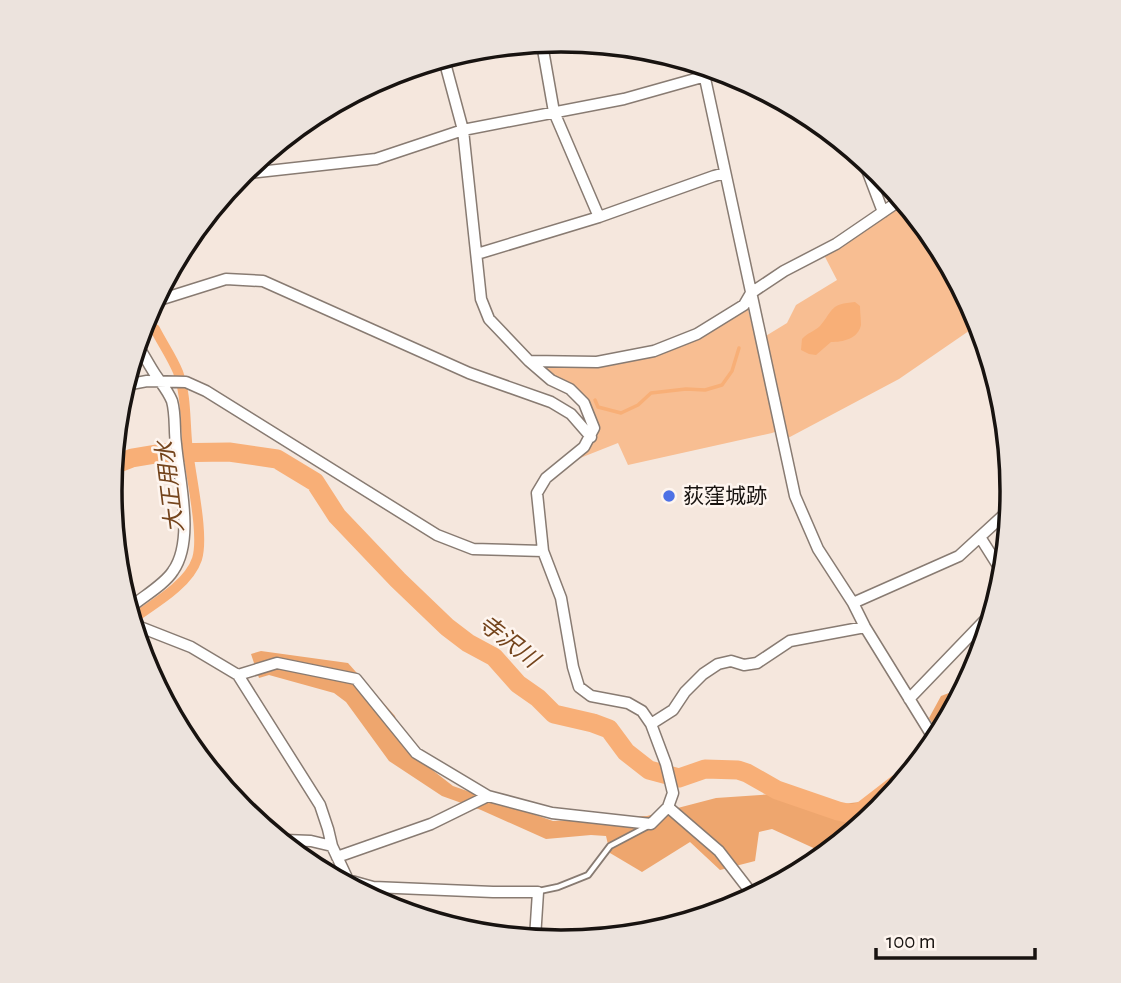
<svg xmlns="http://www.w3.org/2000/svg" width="1121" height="983" viewBox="0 0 1121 983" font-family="'Alegreya Sans','Noto Sans JP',sans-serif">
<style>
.green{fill:#f8be92}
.forest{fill:#eea66e}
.water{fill:#f8af77}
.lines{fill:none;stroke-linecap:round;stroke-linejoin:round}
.stream{stroke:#f8af77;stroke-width:3.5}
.canal{stroke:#f8af77;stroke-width:10}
.river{stroke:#f8af77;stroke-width:19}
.lane-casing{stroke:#887b72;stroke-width:8}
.street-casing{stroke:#887b72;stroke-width:13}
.lane{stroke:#fff;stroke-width:4.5}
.street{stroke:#fff;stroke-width:10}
.poi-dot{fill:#4e71e5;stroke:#fef5ef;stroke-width:2.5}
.labels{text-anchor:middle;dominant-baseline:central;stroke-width:5;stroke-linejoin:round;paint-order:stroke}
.poi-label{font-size:21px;fill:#181310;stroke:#fef5ef;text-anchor:start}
.water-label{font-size:23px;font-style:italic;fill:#74441c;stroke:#fef5ef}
.rim{fill:none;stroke:#181310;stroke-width:3.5}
</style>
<rect width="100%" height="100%" fill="#f5e7dd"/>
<path class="green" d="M901 204 978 319 979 324 899 379 788 438 785 428 772 433 628 465 618 443 570 462 598 430 586 397 569 384 552 377 542 366 543 363 658 354 747 305 756 342 787 323 796 305 837 280 824 255Z"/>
<path class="forest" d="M261 651 348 663 395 716 404 748 453 786 553 821 647 816 716 798 774 794 835 805 867 801 898 779 901 778 879 811 820 851 772 829 759 832 755 861 720 870 690 842 642 872 610 853 606 836 591 835 546 839 481 810 442 796 389 761 346 702 334 693 269 675 259 678 251 654Z
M962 688 935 727 929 718 941 696Z"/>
<path class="water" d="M855 302 860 306C860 311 861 319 861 325 858 339 843 342 831 342L816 355 809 354 801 350 802 339C807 333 815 331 820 326 834 309 830 304 855 302Z"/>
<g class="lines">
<path class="stream" d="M595 400 598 407 621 413 638 405 651 393 686 389 705 390 722 385 732 371 739 348"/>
<path class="canal" d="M134 618C154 604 189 584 197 559 205 533 189 471 187 441 185 418 186 394 178 372 172 357 162 343 155 329"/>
<path class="river" d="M114 465 132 458 162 453 229 452 277 459 315 482 337 516 398 580 447 627 468 643 494 657 518 684 538 698 554 714 593 723 609 729 626 752 649 770 679 778 705 769 738 770 747 773 777 790 838 811 852 814 862 811 897 784"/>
<defs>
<path id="lane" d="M539 891 558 887 588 875 610 846 648 826"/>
<path id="street" d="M542 44 554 112 599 217
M703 69 795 496 818 549 853 603 865 627 931 734
M864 162 883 212
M241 174 376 159 463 130 624 99 720 72
M477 254 599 217 714 176 725 173
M156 301 226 279 263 281 469 373 551 402 571 414 591 437
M530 361 597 362 654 351 697 334 744 305 751 293 784 271 836 244 899 201
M131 384 147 381 186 382 206 391 437 535 473 549 543 551
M980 537 997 564
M853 603 959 556 1008 511
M132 606C144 596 165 584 173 571 195 540 179 480 176 444 174 431 176 415 172 401 168 391 161 383 155 374 149 365 144 355 138 346
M135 620 140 627 191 647 238 675 320 805 328 829 332 846 348 880 373 887 493 892H538L535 938
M238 675 277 663 356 679 416 753 488 796 552 813 651 824 668 807 673 793 666 764 651 724 642 711 628 703 591 696 579 687 573 667 561 598 543 551 537 493 546 478 584 447 594 428 584 403 570 389 551 380 529 361 489 319 481 299 463 130 445 63
M909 699 986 619
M651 724 673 710 685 692 703 674 718 664 731 661 744 665 757 663 790 641 865 627
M668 807 719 851 753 895
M285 840 311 841 332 846
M337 857 431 824 488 796"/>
</defs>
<use href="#lane" class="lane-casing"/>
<use href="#street" class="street-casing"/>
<use href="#lane" class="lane"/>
<use href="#street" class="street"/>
</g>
<circle class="poi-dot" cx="669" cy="496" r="7"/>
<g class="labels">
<g class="poi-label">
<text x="683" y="496">荻窪城跡</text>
</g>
<g class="water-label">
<text transform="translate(171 487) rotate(-97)">大正用水</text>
<text transform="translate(508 642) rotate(38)">寺沢川</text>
</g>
</g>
<path d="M0 0H1121V983H0ZM122 491a439 439 0 1 1 878 0a439 439 0 1 1-878 0Z" fill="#ece3dd" fill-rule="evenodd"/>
<path class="rim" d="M122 491a439 439 0 1 1 878 0a439 439 0 1 1-878 0Z"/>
<path d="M876 948v10h159v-10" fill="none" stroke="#181310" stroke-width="3.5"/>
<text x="886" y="948" font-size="21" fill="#181310" stroke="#fef5ef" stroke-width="5" paint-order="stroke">100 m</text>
</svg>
